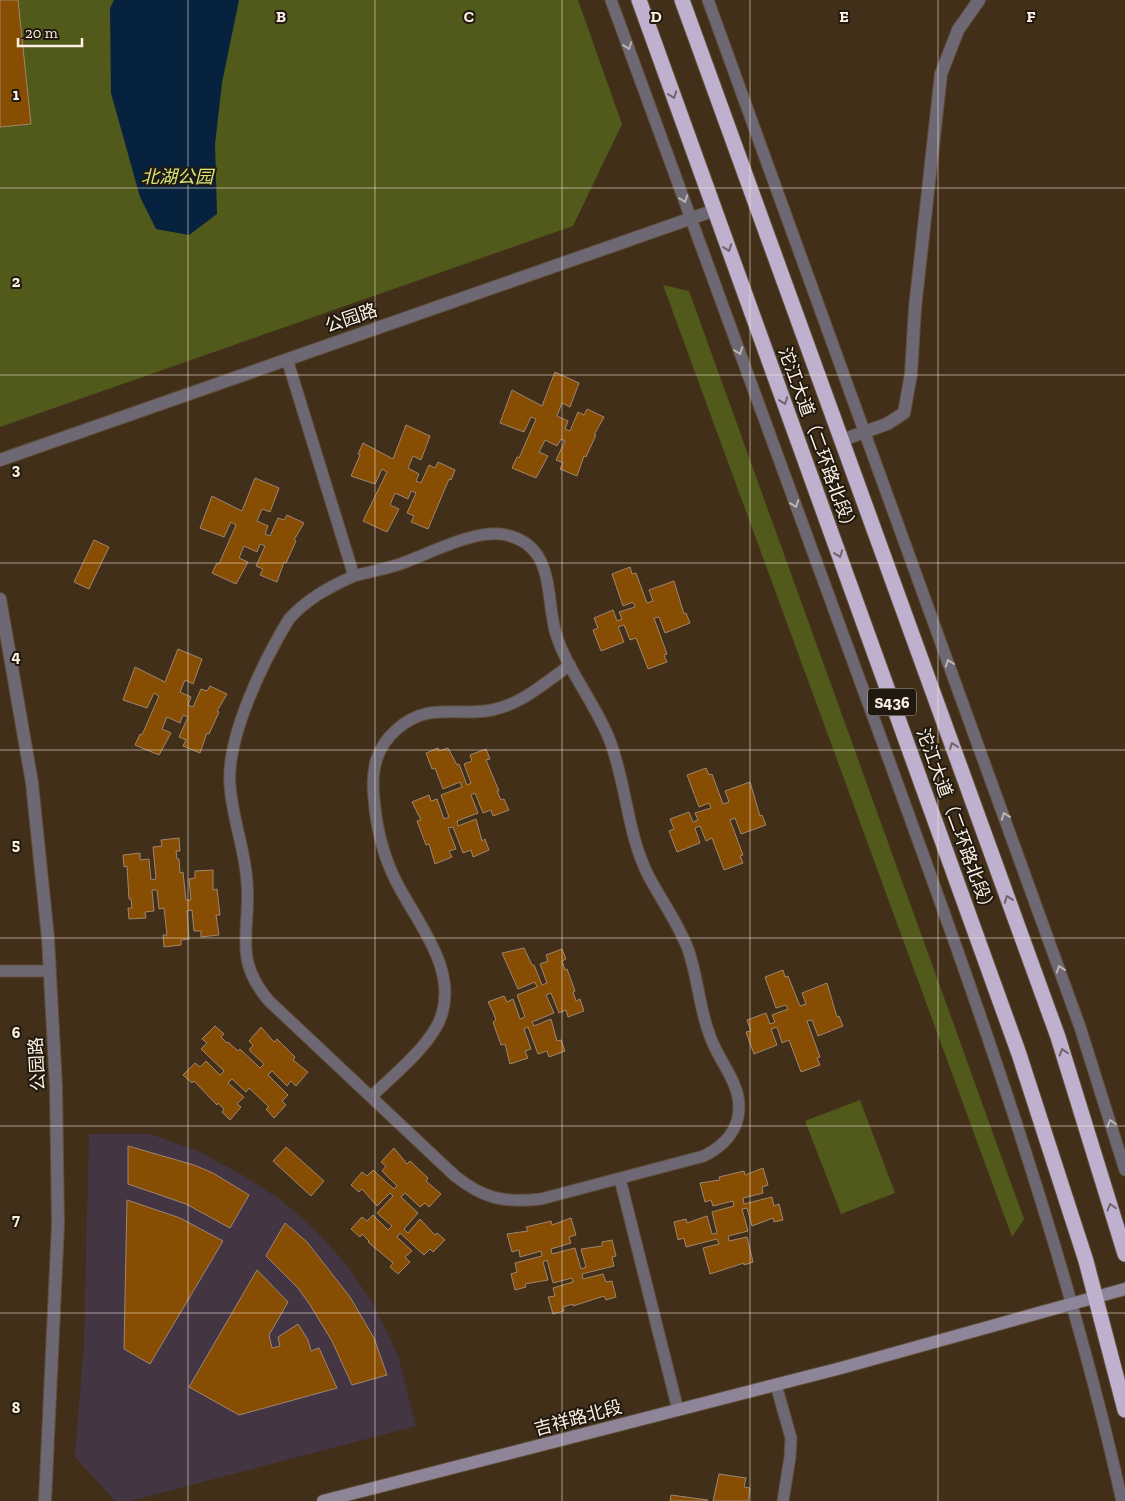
<svg xmlns="http://www.w3.org/2000/svg" width="1125" height="1501" viewBox="0 0 1125 1501" font-family="'Zilla Slab','Noto Sans SC',serif">
<style>
.commercial{fill:#443543}
.green{fill:#51591b}
.water{fill:#06223f}
.building{fill:#874d02;stroke:#9f8670}
.lines{fill:none;stroke-linecap:round;stroke-linejoin:round}
.lane-casing{stroke:#5f4e39;stroke-width:13}
.street-casing{stroke:#5f4e39;stroke-width:14}
.secondary-casing{stroke:#5f4e39;stroke-width:14}
.highway-casing{stroke:#5f4e39;stroke-width:17}
.lane{stroke:#6e6874;stroke-width:11}
.street{stroke:#6e6874;stroke-width:12}
.secondary{stroke:#8f8598;stroke-width:12}
.highway{stroke:#bfb0cd;stroke-width:15}
.oneway{stroke:#bdb3b2}
.oneway2{stroke:#70646e}
.grid{fill:none;stroke:#fdf1e4;stroke-width:1;stroke-opacity:0.55}
.labels{text-anchor:middle;dominant-baseline:central;stroke-width:4;stroke-linejoin:round;paint-order:stroke}
.shield{fill:#21190f;stroke:#bbb0a4;stroke-width:1}
.shield-label{font-size:16px;font-weight:bold;fill:#fdf1e4}
.park-label{font-size:18px;font-style:italic;fill:#d7e878;stroke:#21190f}
.street-label{font-size:18px;fill:#fdf1e4;stroke:#21190f}
.grid-label{font-size:16px;text-anchor:middle;font-weight:bold;fill:#fdf1e4;stroke:#21190f;stroke-width:4;stroke-linejoin:round;paint-order:stroke}
</style>
<rect width="100%" height="100%" fill="#412f19"/>
<path class="commercial" d="M89 1134H150L196 1150 244 1176 281 1200 314 1229 346 1264 374 1305 398 1355 416 1426 130 1501H115L75 1457 84 1342Z"/>
<path class="green" d="M0 0H578L622 124 573 226 0 427Z
M663 285 689 291 1024 1219 1012 1237Z
M860 1100 895 1193 841 1214 805 1121Z"/>
<path class="water" d="M114 0H239L222 83 215 144 217 214 189 235 156 229 140 197 111 93 110 8Z"/>
<path class="building" d="M0 0H18L31 124 0 127Z
M555 372 579 383 570 407 562 403 557 416 568 421 565 429 570 431 578 412 584 415 587 409 604 417 594 435H596L586 457 584 456 577 476 560 469 563 463 556 460 565 441 561 439 557 446 545 440 539 452 548 456 536 478 512 468 517 457 519 458 536 419 531 417 524 432 500 423 512 390 542 406Z
M406 425 430 436 421 460 413 456 408 468 419 474 416 481 421 483 429 465 435 468 438 462 455 470 451 480 449 479 428 529 411 522 414 516 407 513 416 493 411 491 408 499 395 493 390 505 399 509 387 532 363 521 387 472 382 469 375 484 351 476 360 455 358 454 363 443 393 459Z
M255 478 279 488 270 512 262 509 257 521 268 526 265 534 270 536 278 518 284 520 287 515 304 523 294 540 296 541 286 563 284 562 277 582 260 575 263 569 256 566 265 546 260 544 257 552 244 546 239 558 248 562 236 584 212 573 217 563 219 564 236 525 231 522 224 537 200 528 212 496 242 511Z
M94 540 109 547 89 589 74 582Z
M630 567 632 574 636 573 647 603 653 601 649 590 674 581 684 614 686 613 690 623 665 633 659 617 654 618 667 654 664 655 667 662 648 669 636 638 630 640 624 625 618 627 624 642 601 651 593 630 598 628 594 618 613 610 617 621 622 619 619 612 635 607 633 602 623 606 612 574Z
M178 649 202 659 193 684 185 680 180 692 191 697 188 705 193 707 201 689 207 691 210 686 227 694 217 711 219 712 209 734 207 733 200 753 183 746 186 740 179 737 188 717 183 715 180 723 167 717 162 729 171 733 159 755 135 745 140 734 142 735 159 696 154 693 147 708 123 700 135 667 165 682Z
M438 748 439 751 448 748 457 765 459 764 467 785 471 783 464 764 472 761 470 755 486 749 490 759 486 760 499 791H497L501 800 504 799 509 810 493 816 491 810 483 813 475 793 471 795 478 813 457 821 458 826 476 819 482 841 485 839 489 850 473 857 471 850 463 853 453 827 448 828 456 849 449 851 452 857 435 864 429 844 426 845 417 821 421 820 412 802 429 795 431 801 437 799 444 819 449 817 441 795 462 787 460 782 443 789 435 768 432 769 426 753Z
M706 768 709 775 712 774 723 804 729 802 725 791 750 782 760 816 762 815 766 825 741 834 735 818 730 820 743 855 740 856 743 863 724 870 712 838 706 841 700 826 695 828 700 843 677 852 669 831 674 829 670 819 689 812 693 822 698 820 695 813 711 808 709 803 699 807 687 775Z
M179 838 180 851H176L177 859H179L180 873 183 872 186 900H191L189 879 195 878V871L213 870V890L217 889 220 915H216L219 935 201 937V931H194L192 910 187 911 189 939 181 940V945L164 947 163 935H167L164 908 159 909 157 890H152L154 911 145 912 146 918 129 919 128 908H132L131 899H129L127 866 124 867 123 855 140 853V860L149 859 151 880 156 879 153 847 162 846 161 840Z
M524 948 532 965H534L542 985 547 983 540 964 548 961 546 955 562 949 566 959 562 961 565 970 567 969 575 991 573 992 576 1001 580 999 584 1011 568 1017 566 1010 559 1013 551 993 546 995 554 1013 532 1022 534 1026 551 1019 557 1041 561 1040 565 1051 549 1057 547 1051 538 1054 528 1027 524 1029 531 1049 525 1051 528 1058 510 1064 505 1044 501 1045 493 1022 496 1020 493 1012 488 1002 504 996 507 1002 513 999 520 1019 525 1017 517 995 537 987 535 982 518 989 502 953Z
M783 970 785 977 788 976 800 1006 806 1004 802 993 827 983 837 1017 839 1016 843 1026 818 1036 812 1020 807 1021 820 1057 817 1058 820 1065 801 1072 789 1040 782 1043 777 1027 771 1029 777 1045 754 1054 746 1032 751 1031 747 1020 766 1013 770 1024 775 1022 772 1015 788 1009 786 1005 776 1008 765 977Z
M215 1026 224 1034 221 1037 227 1043 228 1042 238 1051 240 1049 260 1068 264 1064 249 1050 253 1045 249 1041 261 1027 274 1042 277 1039 295 1057 293 1060 308 1072 296 1086 291 1081 287 1086 272 1071 268 1075 288 1095 282 1101 286 1105 274 1118 266 1109 269 1107 249 1088 246 1092 232 1079 228 1083 244 1097 237 1104 241 1107 230 1120 222 1112 224 1109 218 1103 217 1105 194 1081 192 1083 183 1075 195 1063 200 1067 206 1061 220 1075 224 1071 201 1049 207 1043 202 1039Z
M128 1146 194 1165 213 1173 249 1195 230 1228 186 1204 128 1184Z
M286 1147 324 1181 311 1196 273 1161Z
M394 1148 407 1164 410 1161 428 1178 426 1181 441 1194 429 1207 425 1203 420 1207 405 1193 401 1197 418 1213 404 1229 408 1233 420 1219 435 1235 437 1233 445 1240 433 1252 430 1249 424 1255 400 1233 397 1237 412 1251 405 1257 410 1262 398 1274 390 1267 393 1263 368 1242 369 1241 362 1234 360 1237 351 1229 362 1217 367 1221 373 1215 388 1230 392 1226 377 1213 393 1196 390 1193 377 1206 362 1189 359 1192 351 1185 362 1172 367 1176 373 1170 394 1189 397 1186 382 1171 386 1166 381 1162Z
M763 1168 768 1185 762 1187 763 1193 743 1198 744 1204 772 1197 774 1206 779 1204 783 1220 774 1222 773 1218 752 1226 747 1208 742 1209 748 1231 728 1236 729 1241 747 1237 753 1262 744 1265V1263L710 1274 703 1248 719 1244 717 1239 686 1247 684 1238 678 1240 674 1222 686 1219 687 1223 707 1216 712 1234 717 1233 712 1212 734 1206 733 1201 713 1206 711 1200 705 1202 700 1183 720 1180 719 1177 744 1171 745 1175Z
M127 1200 180 1218 223 1241 150 1364 124 1349Z
M571 1218 576 1235 569 1237 571 1243 551 1249 552 1254 575 1248 581 1269 586 1267 581 1249 602 1246V1242L612 1240 616 1256 612 1257 614 1266 582 1274 583 1279 603 1274 606 1282 612 1281 616 1297 606 1300 604 1296 573 1306V1304L563 1307 564 1311 553 1314 548 1297 555 1296 553 1288 573 1282 572 1278 553 1283 547 1260 543 1262 548 1280 525 1284 526 1287 515 1290 511 1274 517 1272 515 1263 542 1256 541 1251 520 1257 519 1250 512 1252 507 1234 528 1231 526 1227 551 1221 552 1225Z
M285 1223 307 1242 350 1297 374 1338 387 1375 352 1385 332 1341 310 1305 298 1288 266 1256Z
M257 1270 288 1302 269 1335 272 1348 280 1346 278 1337 298 1324 308 1340 311 1351 319 1348 337 1388 239 1415 189 1387Z
M719 1474 746 1478 744 1487 750 1488 748 1501H713Z
M671 1495 708 1500 707 1501H670Z"/>
<g class="lines">
<defs>
<path id="lane" d="M611 0C701 247 792 494 882 741 973 991 1064 1241 1122 1501
M708 0 1080 1027 1125 1170
M287 359 354 576C369 572 385 569 400 564 429 554 476 528 506 535 556 546 545 597 556 634 567 670 596 704 610 741 627 786 627 834 649 877 662 901 678 923 688 949 698 977 699 1008 710 1036 718 1060 739 1081 739 1107 739 1130 724 1146 704 1156L541 1199C504 1203 484 1199 455 1176L269 1001C232 958 251 931 247 882 245 849 232 818 230 785 226 737 264 660 289 619 307 599 329 587 354 576
M0 971H50
M371 1097C393 1075 433 1044 442 1014 457 964 412 917 393 875 382 851 376 825 374 799 371 771 375 749 396 730 428 701 455 717 492 710 522 704 546 682 570 665
M620 1179 678 1410
M776 1385 791 1438 790 1457 783 1501"/>
<path id="street" d="M842 440 887 424 904 413 911 374 915 308 941 74 958 30 979 0
M0 460 715 210
M0 599 32 783 48 938 56 1087 58 1225 45 1501"/>
<path id="secondary" d="M323 1501 841 1368 1125 1289"/>
<path id="highway" d="M639 0 1019 1054 1086 1261 1125 1410
M682 0 1058 1037 1125 1254"/>
</defs>
<use href="#lane" class="lane-casing"/>
<use href="#street" class="street-casing"/>
<use href="#secondary" class="secondary-casing"/>
<use href="#highway" class="highway-casing"/>
<use href="#lane" class="lane"/>
<use href="#street" class="street"/>
<use href="#secondary" class="secondary"/>
<use href="#highway" class="highway"/>
</g>
<defs><path id="oneway-chevron" d="M-2-3.5L2.5 0L-2 3.5" fill="none" stroke-width="1.6" stroke-linecap="round" stroke-linejoin="round" transform="scale(1.25)"/></defs>
<g class="oneway">
<use href="#oneway-chevron" transform="translate(628 46) rotate(70)"/>
<use href="#oneway-chevron" transform="translate(684 199) rotate(70)"/>
<use href="#oneway-chevron" transform="translate(739 351) rotate(70)"/>
<use href="#oneway-chevron" transform="translate(795 504) rotate(70)"/>
<use href="#oneway-chevron" transform="translate(949 663) rotate(-110)"/>
<use href="#oneway-chevron" transform="translate(1005 816) rotate(-110)"/>
<use href="#oneway-chevron" transform="translate(1060 969) rotate(-110)"/>
<use href="#oneway-chevron" transform="translate(1111 1123) rotate(-107)"/>
</g>
<g class="oneway2">
<use href="#oneway-chevron" transform="translate(673 95) rotate(70)"/>
<use href="#oneway-chevron" transform="translate(728 248) rotate(70)"/>
<use href="#oneway-chevron" transform="translate(784 401) rotate(70)"/>
<use href="#oneway-chevron" transform="translate(839 554) rotate(70)"/>
<use href="#oneway-chevron" transform="translate(953 746) rotate(-110)"/>
<use href="#oneway-chevron" transform="translate(1008 899) rotate(-110)"/>
<use href="#oneway-chevron" transform="translate(1063 1052) rotate(-107)"/>
<use href="#oneway-chevron" transform="translate(1111 1207) rotate(-107)"/>
</g>
<path class="grid" d="M188 0V1501M375 0V1501M562 0V1501M750 0V1501M938 0V1501M0 188H1125M0 375H1125M0 563H1125M0 750H1125M0 938H1125M0 1126H1125M0 1313H1125"/>
<g class="labels">
<rect class="shield" x="868" y="688.5" width="48" height="27" rx="4"/>
<g class="shield-label">
<text x="892" y="702">S436</text>
</g>
<g class="park-label">
<text x="177" y="177">北湖公园</text>
</g>
<g class="street-label">
<text transform="translate(351 318) rotate(-19)">公园路</text>
<text transform="translate(818 441) rotate(70)">沱江大道（二环路北段）</text>
<text transform="translate(956 822) rotate(70)">沱江大道（二环路北段）</text>
<text transform="translate(37 1064) rotate(-93)">公园路</text>
<text transform="translate(578 1418) rotate(-15)">吉祥路北段</text>
</g>
</g>
<g class="grid-label">
<text x="281" y="22">B</text>
<text x="469" y="22">C</text>
<text x="656" y="22">D</text>
<text x="844" y="22">E</text>
<text x="1031" y="22">F</text>
<text x="16" y="100">1</text>
<text x="16" y="287">2</text>
<text x="16" y="475">3</text>
<text x="16" y="662">4</text>
<text x="16" y="850">5</text>
<text x="16" y="1038">6</text>
<text x="16" y="1225">7</text>
<text x="16" y="1413">8</text>
</g>
<path d="M18 38v8h64v-8" fill="none" stroke="#fdf1e4" stroke-width="2.5"/>
<text x="25" y="38" font-size="15" fill="#fdf1e4" stroke="#21190f" stroke-width="4" paint-order="stroke">20 m</text>
</svg>
